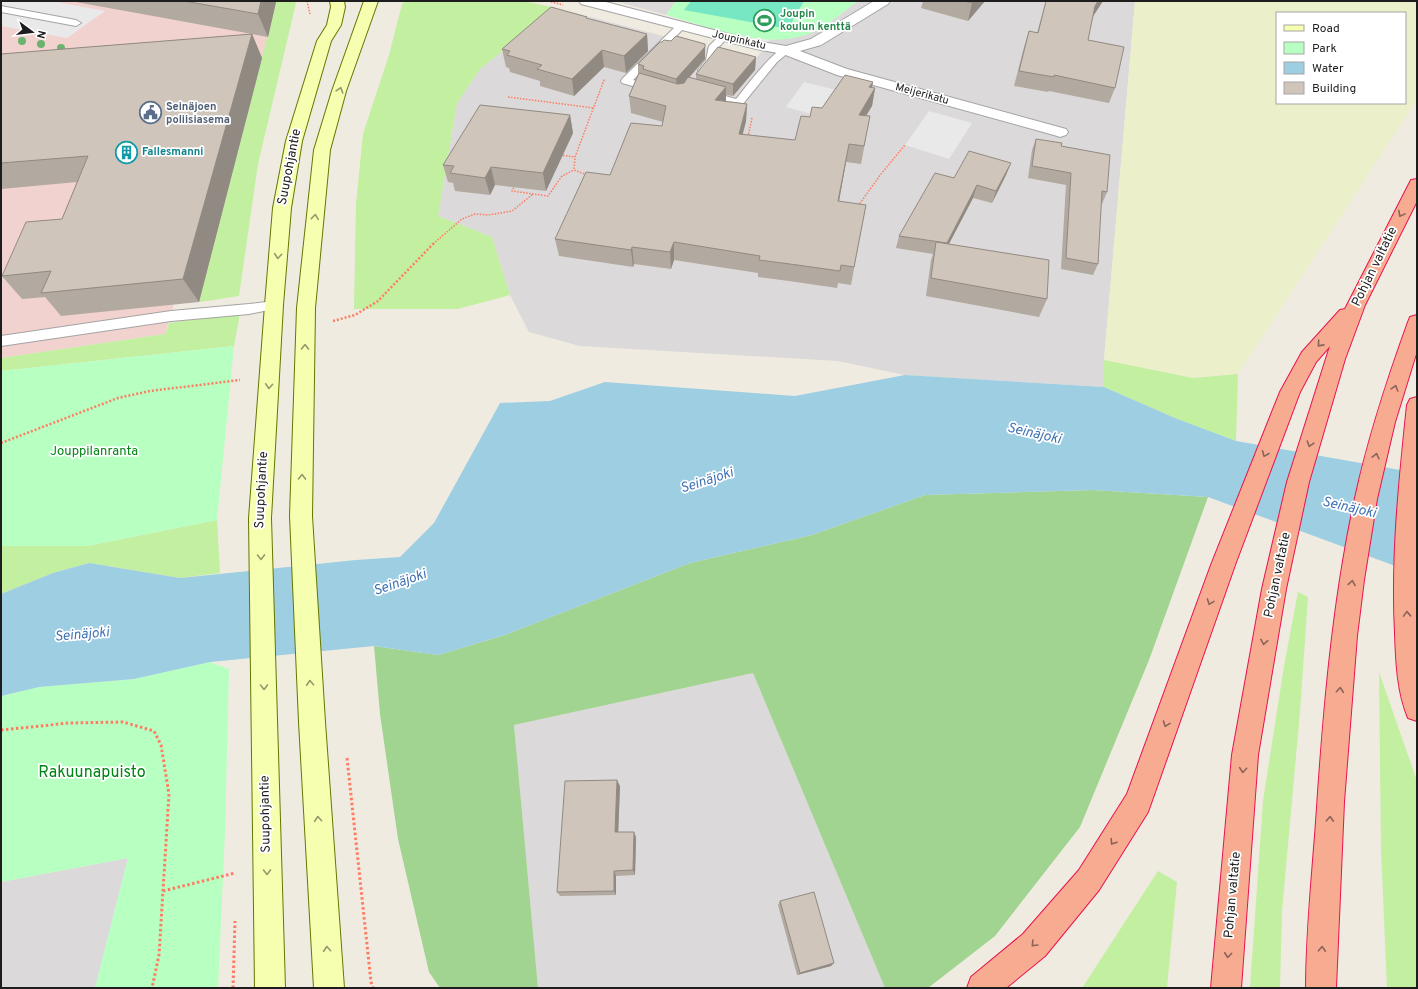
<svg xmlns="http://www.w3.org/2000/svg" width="1418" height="989" viewBox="0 0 1418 989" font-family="Overpass,sans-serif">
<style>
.residential{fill:#dbd9d9}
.commercial{fill:#f2d2ce}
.farmland{fill:#ebf0ca;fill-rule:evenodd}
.grass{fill:#c3efa1}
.forest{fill:#a1d391}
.park{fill:#b8ffc2}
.pitch{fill:#76e7c2}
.parking{fill:#e9e9e9}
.water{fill:#9dcee2}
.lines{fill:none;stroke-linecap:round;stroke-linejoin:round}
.service-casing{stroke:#a4a4a4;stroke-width:2}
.minor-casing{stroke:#a4a4a4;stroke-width:2}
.secondary-casing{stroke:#637700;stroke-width:2}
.trunk-casing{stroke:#e9124f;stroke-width:2}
.path-far2{stroke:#ff7c62;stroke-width:1.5;stroke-dasharray:1.5 1.5;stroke-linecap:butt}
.path-far1{stroke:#ff7c62;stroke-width:2.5;stroke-dasharray:2 2;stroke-linecap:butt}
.path{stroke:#ff7c62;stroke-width:3;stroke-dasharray:2.5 2.5;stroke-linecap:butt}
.service{fill:#fff;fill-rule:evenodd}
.minor{fill:#fff;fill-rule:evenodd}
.secondary{fill:#f6ffaf;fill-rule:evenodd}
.trunk{fill:#f7ac92;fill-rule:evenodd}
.tree{fill:#6cb370}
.wall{fill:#b2a9a0}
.shaded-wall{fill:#918a82}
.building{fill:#cfc5ba;stroke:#918a82}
.oneway{stroke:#94996d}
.oneway2{stroke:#8a6458}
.labels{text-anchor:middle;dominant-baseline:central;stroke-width:3.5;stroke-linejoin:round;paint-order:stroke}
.far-leisure-label{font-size:11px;font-weight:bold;fill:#27864d;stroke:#fff;text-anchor:start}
.far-street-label{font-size:11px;fill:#1d1d1d;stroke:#fff}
.far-service-label{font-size:11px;font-weight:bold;fill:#4e5e75;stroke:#fff;text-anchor:start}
.far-culture-label{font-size:11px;font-weight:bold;fill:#0d838f;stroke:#fff;text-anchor:start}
.street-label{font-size:13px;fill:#1d1d1d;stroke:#fff}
.park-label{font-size:13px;fill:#008514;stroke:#fff}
.water-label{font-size:14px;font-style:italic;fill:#4073b5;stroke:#fff}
.near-park-label{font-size:16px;fill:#008514;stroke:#fff}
</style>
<rect width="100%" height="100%" fill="#efebe1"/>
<path class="residential" d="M615 1H676L666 15Z
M858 1H1135L1104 360V387L905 375 838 361 580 346 529 332 510 295 492 237 438 216 457 103 480 69 556 8 755 60 770 40 796 37 816 31Z
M753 673 885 988H538L514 725Z
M128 858 95 988H1V882Z"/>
<path class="commercial" d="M1 1H289L277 39 215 300 174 304 165 334 1 358Z"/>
<path class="farmland" d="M1135 1H1417V100L1238 374 1193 378 1104 360ZM1277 13H1405V103H1277Z"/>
<path class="grass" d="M269 1H295L296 3 258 164 239 296 199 302 276 3Z
M406 1H523L556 8 480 69 457 103 438 216 492 237 510 295 458 309H354L356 204 363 134 389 55 402 4Z
M240 313 234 346 1 371V358L165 334 169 323Z
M1104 360 1193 378 1238 374 1236 441 1175 418 1104 387Z
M217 520 220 573 180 578 89 563 53 573 1 594V546H87Z
M1298 592 1308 597 1300 712 1282 911 1280 988H1250L1263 801 1284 666Z
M1379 672 1417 781V988H1387L1381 850Z
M1158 871 1177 882 1167 988H1082Z"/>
<path class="forest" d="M1094 490 1208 497 1149 660 1080 827 995 936 928 988H885L753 673 514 725 538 988H440L429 972 398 839 380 714 374 646 438 655 505 635 690 563 812 535 925 495Z"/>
<path class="park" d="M676 1H858C844 11 830 24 815 31 771 53 710 27 666 15Z
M234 346 217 520 87 546H1V371Z
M210 662 229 669 225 832 218 988H95L128 858 1 882V696L39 687 134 679Z"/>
<path class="pitch" d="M691 1H804L788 29 684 10Z"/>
<path class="parking" d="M1 1H51L105 11 67 38 1 26Z
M804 82 836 90 819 116 786 107Z
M929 111 972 123 949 159 905 145Z"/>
<path class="water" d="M905 375 1104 387 1175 418 1236 441 1417 473V574L1208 497 1094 490 925 495 812 535 690 563 505 635 438 655 374 646 210 662 134 679 39 687 1 696V594L53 573 89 563 180 578 356 560 400 557 434 523 500 403 550 401 605 382 795 396Z"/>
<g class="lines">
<defs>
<path id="service" d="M1 6 76 20 81 23 76 26 1 12Z
M681 23 686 26 684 28 633 80 658 87 659 89 658 91 654 92 622 83 621 81 622 79 678 24Z
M723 34 728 37 717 49 716 61 707 72H699L698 70 706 60 709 46 720 35Z
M786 47 791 50 789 52 777 62 742 105 738 106 703 96 702 94 707 91 736 99C746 87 772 51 786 47Z
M274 301 279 302 280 305 279 308 249 314 171 321 1 346V336L171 311 249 304Z"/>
<path id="minor" d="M579 1H602L756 41 786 46 811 39 874 1H890L888 4 821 45 800 51 847 69 1066 129 1068 132 1066 135 1060 137 1054 135 837 75 783 54 756 49 581 4Z"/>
<path id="secondary" d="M330 1H344L345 7 341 25 331 41 302 141 291 208 283 305 271 518 285 988H255L249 518 265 305 273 208 286 141 317 41 327 25 331 7Z
M364 1H378L346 91 330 150 315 308 312 516 325 722 344 988H314L299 722 290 516 297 308 314 150 332 91Z"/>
<path id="trunk" d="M1417 179V201L1365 305 1345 359 1309 482 1286 589 1258 755 1241 988H1211L1232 755 1262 589 1287 482 1330 346 1316 362 1300 392 1235 565 1148 812 1099 890 1045 956 1006 988H967L971 977 1023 934 1079 870 1127 794 1211 565 1280 392 1302 352 1340 310 1345 309 1409 184 1411 180Z
M1417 315V351L1395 422 1377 499 1364 580 1357 636 1344 802 1336 988H1306C1306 933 1312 877 1316 822 1323 714 1332 604 1355 498 1368 438 1387 380 1408 322L1410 317Z
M1417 397V721L1408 718C1397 692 1396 661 1395 634 1391 557 1399 481 1407 405L1410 399Z"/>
</defs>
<use href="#service" class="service-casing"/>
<use href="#minor" class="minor-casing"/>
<use href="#secondary" class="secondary-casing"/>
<use href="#trunk" class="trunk-casing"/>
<path class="path-far2" d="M307 1 310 14
M548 1 563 5
M508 97 594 108
M748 137 752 118
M560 155 575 157
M587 175 574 170 575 157 604 80H606
M515 185 512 191 548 196 562 176 574 170
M858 206 881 174 905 145
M433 244 462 219 475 214 488 215 512 211 533 194"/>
<path class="path-far1" d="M333 321 355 315 378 301 434 243
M1 443 118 398 150 391 240 380"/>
<path class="path" d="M1 730 69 723 123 722 154 731 161 745 169 794 159 955 152 988
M347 758 371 982 373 988
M163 891 235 873
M233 988 235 921"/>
<use href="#service" class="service"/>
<use href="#minor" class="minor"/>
<use href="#secondary" class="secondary"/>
<use href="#trunk" class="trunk"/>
</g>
<g class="tree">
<circle cx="22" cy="41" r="4"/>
<circle cx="41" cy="44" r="4"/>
<circle cx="61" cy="48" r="4"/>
</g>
<path class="wall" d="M75 1H276V2L268 37 76 2Z
M923 1H985L968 21 921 8Z
M1046 1H1103L1093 16 1088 40 1115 88 1109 103 1049 91 1048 92 1014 86 1024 47 1029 31 1037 33Z
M587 19 647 34 648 51 626 73 604 67 574 96 540 86V81L510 72 509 68 506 67 502 49Z
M252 34 262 58 199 302 61 316 45 297 22 299 2 276 62 219 77 182 1 189V54Z
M705 56V59L689 78 696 79V74L756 57 755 70 733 96 726 95V101L747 104 746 121 743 134 795 140 810 117 822 108 873 82 872 88H875L872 106 866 116H870L861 164 846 162 839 201 866 205 851 285 838 283 837 288 789 281 758 277V273L674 260 671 269 634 264 633 267 559 256 555 239 610 175 662 126 663 122 631 113 629 96 638 74V64Z
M570 115 573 133 546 191 495 185 490 195 455 191 453 183 448 182 443 165Z
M1036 139 1061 146 1107 192 1102 204H1101L1098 264 1093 275 1061 269 1066 185 1028 178 1032 150Z
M1011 163 1006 175 992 203 973 198 949 244 1047 299 1039 317 926 296 931 260 933 254 896 248 899 236 954 178Z
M620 786 618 832 636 837 635 875 616 876V895L560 896 557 892Z
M780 901 831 966 797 975 778 905Z"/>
<path class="shaded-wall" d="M261 1H276V2L268 37 258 14Z
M974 1H985L968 21 972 3Z
M1099 1H1103L1090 21 1095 6Z
M252 34 262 58 199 302 183 279Z
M647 34 648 51 626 73 624 56Z
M705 44V59L677 91 676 79Z
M602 50 604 67 574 96 572 79Z
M756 57 755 70 733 96V84Z
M873 82 870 96 875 88 872 106 856 132 859 115 869 87Z
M726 87V104L715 100Z
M747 104 746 121 738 151 739 134Z
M570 115 573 133 546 191 543 173Z
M849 144 846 162 836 218 838 201Z
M1011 163 1006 175 992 203 996 191Z
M491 167 495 185 490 195 485 178Z
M977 185 973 198 943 255 947 243Z
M674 242V260L671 269 670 252Z
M632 247 634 264 633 267 631 250Z
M617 780 620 786 618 838 615 832Z
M634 832 636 837 635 875 633 870Z
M614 871 616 876V895L614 891Z
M834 963 831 966 797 975 800 973Z"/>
<path class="building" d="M184 1H261L258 14Z
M964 1H974L972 3Z
M1046 1H1098L1095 6 1088 40 1124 47 1115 88 1054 75V77L1019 71 1029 31 1038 33Z
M551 7 587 17 586 18 647 34 624 56 602 50 572 79 537 69 542 65 507 55 510 51 502 49Z
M252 34 183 279 41 293 51 271 2 276 26 222 62 219 88 156 1 163V54Z
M676 36 705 44V47L676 79 643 69 644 66 638 64 660 42H662L664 40 671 41Z
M718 47 756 57 733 84 696 74Z
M639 73 678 84 684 83 688 77 726 87 715 100 747 104 739 134 795 140 801 116 810 117 812 107 822 108 845 75 873 82 869 87 875 88 859 115 870 116 864 146 849 144 838 201 866 205 854 267 841 265 840 271 790 264 759 260 760 256 674 242 670 252 632 247 631 250 555 239 586 172 610 175 631 123 662 126 666 106 629 96Z
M480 105 570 115 543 173 491 167 485 178 450 173 454 166 443 165Z
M1036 139 1062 143 1061 146 1110 155 1107 192 1102 191 1098 264 1066 258 1071 173 1032 166Z
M969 151 1011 163 996 191 977 185 947 243 899 236 935 173 954 178Z
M936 242 1049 260 1047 299 931 278Z
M617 780 615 832H634L633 870 614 871V891L557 892 565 781Z
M814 892 834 963 800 973 780 901Z"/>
<defs><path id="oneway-chevron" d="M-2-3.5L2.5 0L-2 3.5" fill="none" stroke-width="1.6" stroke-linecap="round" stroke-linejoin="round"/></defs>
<g class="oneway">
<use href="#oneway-chevron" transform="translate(340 90) rotate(-72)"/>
<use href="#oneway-chevron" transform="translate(315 217) rotate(-84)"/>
<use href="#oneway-chevron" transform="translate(278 256) rotate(95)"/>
<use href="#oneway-chevron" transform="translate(305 347) rotate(-89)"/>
<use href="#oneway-chevron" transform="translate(269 386) rotate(94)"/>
<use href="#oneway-chevron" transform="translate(302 477) rotate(-89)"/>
<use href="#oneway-chevron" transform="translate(261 557) rotate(89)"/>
<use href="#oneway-chevron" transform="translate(310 683) rotate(-93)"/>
<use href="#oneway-chevron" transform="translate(264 687) rotate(89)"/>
<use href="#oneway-chevron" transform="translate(318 819) rotate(-94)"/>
<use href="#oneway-chevron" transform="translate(267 872) rotate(89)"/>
<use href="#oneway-chevron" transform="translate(327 949) rotate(-94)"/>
</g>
<g class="oneway2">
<use href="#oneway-chevron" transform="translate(1401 214) rotate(118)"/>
<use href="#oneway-chevron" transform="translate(1320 344) rotate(132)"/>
<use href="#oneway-chevron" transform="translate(1395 388) rotate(-73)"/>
<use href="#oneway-chevron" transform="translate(1310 444) rotate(107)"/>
<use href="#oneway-chevron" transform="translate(1265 454) rotate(112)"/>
<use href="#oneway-chevron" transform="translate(1376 456) rotate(-77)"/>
<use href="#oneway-chevron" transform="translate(1352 583) rotate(-81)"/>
<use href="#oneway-chevron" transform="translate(1210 602) rotate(110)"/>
<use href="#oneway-chevron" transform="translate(1407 614) rotate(-92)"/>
<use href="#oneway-chevron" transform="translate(1264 642) rotate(100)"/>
<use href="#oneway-chevron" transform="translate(1340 690) rotate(-85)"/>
<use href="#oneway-chevron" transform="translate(1166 724) rotate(110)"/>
<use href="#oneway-chevron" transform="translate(1243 770) rotate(95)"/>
<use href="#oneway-chevron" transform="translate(1330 819) rotate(-87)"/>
<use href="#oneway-chevron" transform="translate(1113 842) rotate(122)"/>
<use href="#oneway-chevron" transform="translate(1034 944) rotate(135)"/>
<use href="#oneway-chevron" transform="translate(1322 949) rotate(-87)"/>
<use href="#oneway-chevron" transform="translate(1228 955) rotate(95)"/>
</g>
<defs>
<symbol id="stadium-ring" viewBox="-11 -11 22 22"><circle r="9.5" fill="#fff" stroke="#2e9e5b" stroke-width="1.5"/><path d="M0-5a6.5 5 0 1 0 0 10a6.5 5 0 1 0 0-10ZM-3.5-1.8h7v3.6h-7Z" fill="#2e9e5b"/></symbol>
<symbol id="civic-ring" viewBox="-11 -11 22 22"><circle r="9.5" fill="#fff" stroke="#5c6f8a" stroke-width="1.5"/><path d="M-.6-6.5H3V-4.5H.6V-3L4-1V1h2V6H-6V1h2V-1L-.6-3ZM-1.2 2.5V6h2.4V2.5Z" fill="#5c6f8a"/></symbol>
<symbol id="building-ring" viewBox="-11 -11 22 22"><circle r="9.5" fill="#fff" stroke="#0f9aa8" stroke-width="1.5"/><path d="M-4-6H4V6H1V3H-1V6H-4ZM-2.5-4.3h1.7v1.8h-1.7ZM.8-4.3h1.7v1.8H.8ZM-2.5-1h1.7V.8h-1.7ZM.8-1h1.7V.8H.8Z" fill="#0f9aa8"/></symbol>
</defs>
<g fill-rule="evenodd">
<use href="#stadium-ring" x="752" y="8" width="25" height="25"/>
<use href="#civic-ring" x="138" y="100" width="25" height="25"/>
<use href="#building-ring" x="114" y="140" width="25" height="25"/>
</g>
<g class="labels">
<g class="far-leisure-label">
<text x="780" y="14">Joupin<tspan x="780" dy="13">koulun kenttä</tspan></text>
</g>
<g class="far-street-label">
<text transform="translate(739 40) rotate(13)">Joupinkatu</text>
<text transform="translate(922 94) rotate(15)">Meijerikatu</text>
</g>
<g class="far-service-label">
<text x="166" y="107">Seinäjoen<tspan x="166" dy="13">poliisiasema</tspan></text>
</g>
<g class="far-culture-label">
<text x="142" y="152">Fallesmanni</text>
</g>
<g class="street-label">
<text transform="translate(290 167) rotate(-79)">Suupohjantie</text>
<text transform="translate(1375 267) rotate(-64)">Pohjan valtatie</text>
<text transform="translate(262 490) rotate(-87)">Suupohjantie</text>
<text transform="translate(1278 575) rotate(-78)">Pohjan valtatie</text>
<text transform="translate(266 814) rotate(-91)">Suupohjantie</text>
<text transform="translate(1233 895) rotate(-85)">Pohjan valtatie</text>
</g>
<g class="park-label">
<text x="94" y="452">Jouppilanranta</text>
</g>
<g class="water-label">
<text transform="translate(1034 434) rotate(13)">Seinäjoki</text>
<text transform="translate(707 481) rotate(-18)">Seinäjoki</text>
<text transform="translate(1349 508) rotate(13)">Seinäjoki</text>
<text transform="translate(400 583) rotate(-19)">Seinäjoki</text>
<text transform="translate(82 635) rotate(-5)">Seinäjoki</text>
</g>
<g class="near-park-label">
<text x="92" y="773">Rakuunapuisto</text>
</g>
</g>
<rect width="1418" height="989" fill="none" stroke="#1d1d1d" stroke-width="4"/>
<rect x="1276" y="12" width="130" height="92" fill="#ffffff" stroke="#a5a5a5"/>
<rect x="1284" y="25" width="20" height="6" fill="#f6ffaf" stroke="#a5a5a5"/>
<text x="1312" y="32" font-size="12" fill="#1d1d1d">Road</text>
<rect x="1284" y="42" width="20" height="12" fill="#b8ffc2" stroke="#a5a5a5"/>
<text x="1312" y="52" font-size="12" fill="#1d1d1d">Park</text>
<rect x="1284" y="62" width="20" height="12" fill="#9dcee2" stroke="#a5a5a5"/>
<text x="1312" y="72" font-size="12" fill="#1d1d1d">Water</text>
<rect x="1284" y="82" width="20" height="12" fill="#cfc5ba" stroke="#a5a5a5"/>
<text x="1312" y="92" font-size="12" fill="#1d1d1d">Building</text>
<g transform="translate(32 32) rotate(105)" stroke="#ffffff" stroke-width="3" paint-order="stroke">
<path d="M0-3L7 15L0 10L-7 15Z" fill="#1d1d1d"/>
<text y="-6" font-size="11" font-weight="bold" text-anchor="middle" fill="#1d1d1d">N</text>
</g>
</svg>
